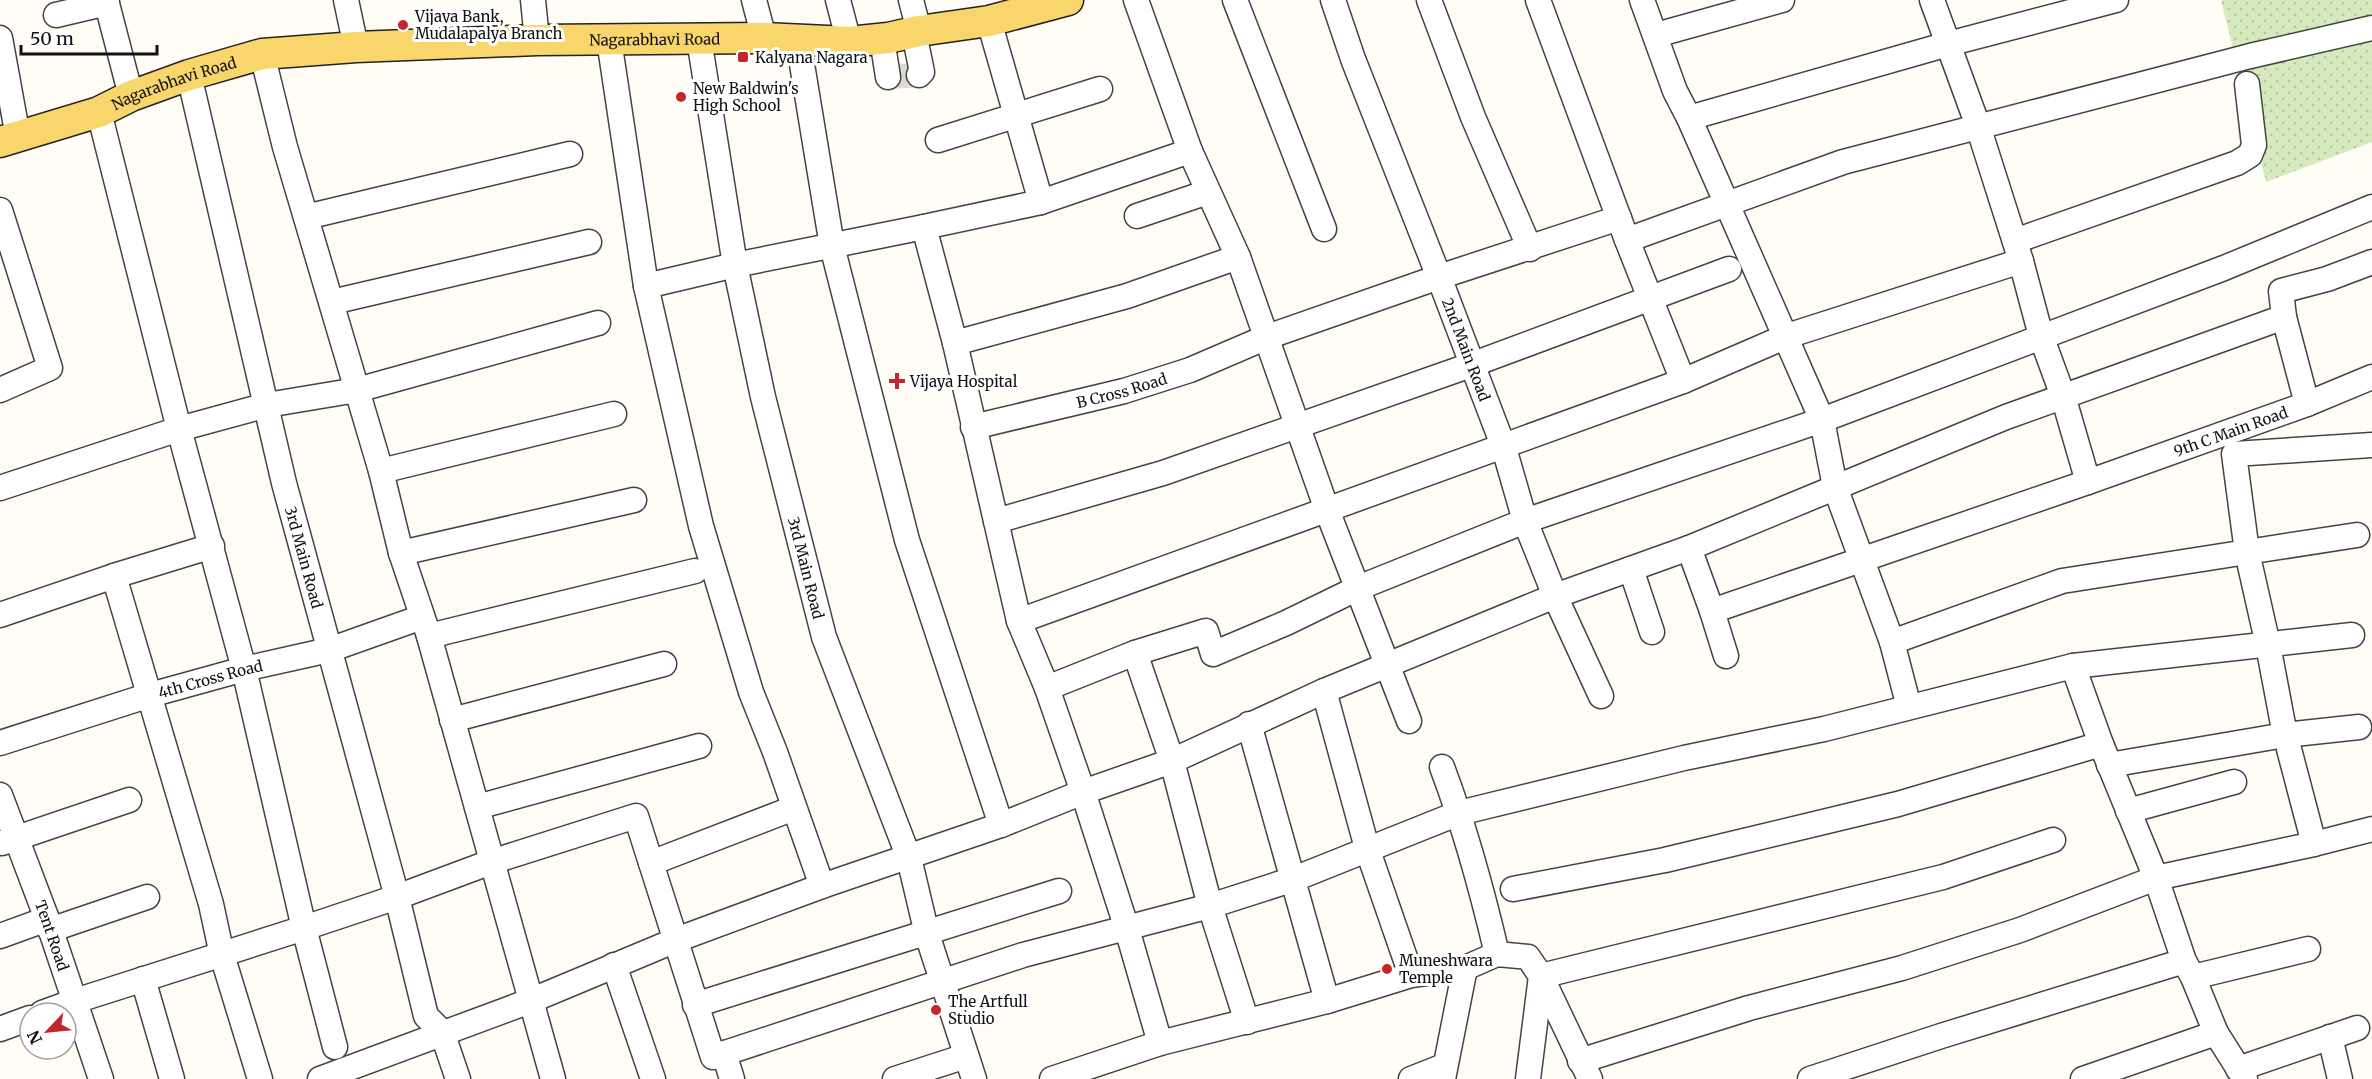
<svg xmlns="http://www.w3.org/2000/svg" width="2372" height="1079" viewBox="0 0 2372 1079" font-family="Merriweather,serif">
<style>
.grass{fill:url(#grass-dots)}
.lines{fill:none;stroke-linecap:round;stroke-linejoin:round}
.minor-tunnel{stroke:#dbdad3;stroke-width:24;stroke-dasharray:24 12;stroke-linecap:butt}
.minor-casing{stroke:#444;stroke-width:27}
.major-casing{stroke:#222;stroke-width:33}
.minor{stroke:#fff;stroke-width:24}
.major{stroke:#f9d66b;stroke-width:30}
.poi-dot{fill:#c4262e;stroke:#fff;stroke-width:2}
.labels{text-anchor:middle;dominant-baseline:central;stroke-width:6;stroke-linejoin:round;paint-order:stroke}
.poi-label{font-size:15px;fill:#111;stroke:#fff;text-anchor:start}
.street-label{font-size:15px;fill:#111;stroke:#fff}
</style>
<defs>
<pattern id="grass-dots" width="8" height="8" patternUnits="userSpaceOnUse" patternTransform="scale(1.5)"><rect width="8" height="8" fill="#d5ebbd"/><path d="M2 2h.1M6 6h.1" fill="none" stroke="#b6c8a1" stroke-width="1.8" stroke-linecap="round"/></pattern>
</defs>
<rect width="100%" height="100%" fill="#fffdf5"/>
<path class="grass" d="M2221 0H2372V142L2266 182Z"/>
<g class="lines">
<path class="minor-tunnel" d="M888 77 919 75"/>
<defs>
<g id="minor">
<path d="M106 0 131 96"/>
<path d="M346 0 356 47"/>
<path d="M533 0 537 40"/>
<path d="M754 0 764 38"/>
<path d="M838 0 849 42"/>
<path d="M911 0 919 31"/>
<path d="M1136 0 1190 151 1238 257 1327 510 1409 721"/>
<path d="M1235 0 1324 229"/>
<path id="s1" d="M1333 0 1353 59 1439 277 1504 448 1525 521 1555 596 1601 696"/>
<path d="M1429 0 1473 117 1530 249"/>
<path d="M1538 0 1627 240 1683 381 1787 336 2021 261"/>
<path d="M1642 0 1675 91 1689 118 1822 420 1835 487 1892 642 2062 581 2247 552 2234 454 2372 445"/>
<path d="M1932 0 1978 126 2021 261 2041 336 2063 396 2088 482"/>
<path d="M56 15 107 3"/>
<path d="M989 21 1041 202"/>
<path d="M914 33 922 72 919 75"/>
<path d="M1656 35 1782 0"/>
<path d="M0 38 18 137"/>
<path id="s2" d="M699 39 735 265 763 397 824 637 909 858 927 934 974 1079"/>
<path d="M882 39 888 77"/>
<path d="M609 40 646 286 701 526 751 692 775 752 822 886"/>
<path d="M798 40 832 246 907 540 1001 825"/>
<path d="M262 54 285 147 381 471 401 553 429 636 553 1079"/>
<path id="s3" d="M189 75 284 483 397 897 426 1016 442 1032 458 1079"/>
<path d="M99 112 179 429 244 669 304 928 335 1047"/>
<path d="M1689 118 1948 44 2116 0"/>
<path d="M938 140 1100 89"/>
<path d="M0 210 50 368 0 390"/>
<path d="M1137 216 1208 192"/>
<path d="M306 217 570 154"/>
<path d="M924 227 1041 202 1190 151"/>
<path d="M1627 240 1843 162 2250 56 2372 28"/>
<path d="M2015 241 2237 163 2250 155 2254 145 2247 84"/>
<path d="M646 286 735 265 924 227 955 343 1019 621 1047 688 1083 792 1127 929 1160 1043"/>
<path d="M332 302 589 242"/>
<path d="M2284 317 2307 404"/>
<path d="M955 343 1127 296 1238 257"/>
<path id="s4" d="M973 427 1124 391 1190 370 1267 337 1439 277 1619 218"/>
<path d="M381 471 614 414"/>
<path d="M0 488 179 429 267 405 357 390 598 323"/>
<path d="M996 521 1163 473 1471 365 1729 269"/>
<path id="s5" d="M1689 548 1712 611 2088 482 2307 404 2372 377"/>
<path d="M401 553 634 500"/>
<path d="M1631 569 1652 632"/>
<path d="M114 576 211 904 222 955 260 1079"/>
<path d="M1712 611 1726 656"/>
<path d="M0 615 114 576 212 546"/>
<path d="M1019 621 1683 381"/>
<path d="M429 636 695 571"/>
<path d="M1892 642 1909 707"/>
<path d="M1135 653 1172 761 1210 906 1247 1022"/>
<path d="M2073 666 2101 744 2156 878 2184 961 2193 977 2216 1033 2245 1079"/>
<path d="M1047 688 1135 653 1206 631 1213 654 1286 623 1358 588 1525 521 1822 420 2224 268 2372 207"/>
<path d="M1324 691 1367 848 1411 975"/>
<path d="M452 720 664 664"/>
<path d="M1249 724 1327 1001"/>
<path d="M2285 735 2268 645 2247 552 2357 535"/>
<path id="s6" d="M0 743 150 695 244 669 329 650 422 617"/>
<path d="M2289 749 2314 844"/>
<path d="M2109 765 2285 735 2359 727"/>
<path d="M1442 767C1465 828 1482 890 1497 954"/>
<path id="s7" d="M0 795 47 919 101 1079"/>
<path d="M477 807 699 746"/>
<path d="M2128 811 2234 782"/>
<path d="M2 843 129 800"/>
<path d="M651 863 794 808"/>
<path d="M1513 889 1665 860 1898 804 2101 744"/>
<path d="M50 930 147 897"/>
<path d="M0 936 47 919"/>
<path d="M614 965 653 1079"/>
<path d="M2193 977 2308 949"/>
<path d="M143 979 172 1079"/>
<path d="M695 1005 1059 891"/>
<path d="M42 1013 75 1001 304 928 397 897 491 862 636 816 713 1057 1023 955 1210 906 1294 879 1459 813 1684 758 1824 729 2073 666 2352 635"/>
<path d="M0 1029 30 1018"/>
<path d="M2330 1037 2340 1079"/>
<path d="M724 1053 732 1079"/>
<path d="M1580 1061 1749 1008 1902 968 2020 930 2156 878 2314 844 2372 829"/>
<path d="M2238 1069 2357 1028"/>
<path d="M320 1079 530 1001 676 940 822 886 1001 825 1083 792 1172 761 1324 691 1555 596 1689 548 2006 417 2284 317 2281 291 2327 279 2372 262"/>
<path d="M895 1079 966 1056"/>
<path d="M1052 1079 1160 1043 1327 1001 1411 975 1465 968 1497 954 1528 957 1541 976 1590 1079"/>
<path d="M1411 1079 1444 1066"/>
<path d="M1443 1079 1465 968"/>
<path d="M1528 1079 1541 976 1943 877 2053 840"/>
<path d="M1810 1079 1941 1036 2184 961"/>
<path d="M2083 1079 2216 1033"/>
</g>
<g id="major">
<path id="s8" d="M0 142 99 112 131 96 189 75 262 54 356 47 537 40 764 38 849 42 888 38 919 31 989 21 1068 0"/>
</g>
</defs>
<use href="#minor" class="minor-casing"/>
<use href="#major" class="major-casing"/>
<use href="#minor" class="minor"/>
<use href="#major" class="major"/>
</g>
<g class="poi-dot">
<circle cx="403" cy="25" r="6"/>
<rect x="737" y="51" width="12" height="12" rx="3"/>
<circle cx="681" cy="97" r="6"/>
<path d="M894 372h6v6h6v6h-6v6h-6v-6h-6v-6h6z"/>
<circle cx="1387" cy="969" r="6"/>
<circle cx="936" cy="1010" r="6"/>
</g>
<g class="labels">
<g class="poi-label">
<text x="415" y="16">Vijaya Bank,<tspan x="415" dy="17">Mudalapalya Branch</tspan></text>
<text x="755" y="57">Kalyana Nagara</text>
<text x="693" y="88">New Baldwin's<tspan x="693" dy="17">High School</tspan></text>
<text x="910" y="381">Vijaya Hospital</text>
<text x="1399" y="960">Muneshwara<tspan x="1399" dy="17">Temple</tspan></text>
<text x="948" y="1001">The Artfull<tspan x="948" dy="17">Studio</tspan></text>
</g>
<g class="street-label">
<text stroke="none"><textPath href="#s8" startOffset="670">Nagarabhavi Road</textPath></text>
<text stroke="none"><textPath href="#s8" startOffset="184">Nagarabhavi Road</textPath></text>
<text stroke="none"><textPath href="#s1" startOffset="374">2nd Main Road</textPath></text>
<text stroke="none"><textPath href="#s4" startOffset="153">B Cross Road</textPath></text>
<text stroke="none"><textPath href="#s5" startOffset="616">9th C Main Road</textPath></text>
<text stroke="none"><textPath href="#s3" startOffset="496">3rd Main Road</textPath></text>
<text stroke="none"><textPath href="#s2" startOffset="540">3rd Main Road</textPath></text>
<text stroke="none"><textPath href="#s6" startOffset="220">4th Cross Road</textPath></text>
<text stroke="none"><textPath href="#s7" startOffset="150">Tent Road</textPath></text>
</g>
</g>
<g transform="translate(48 1031) rotate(244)"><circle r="28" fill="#ffffff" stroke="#a0a0a0" stroke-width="1.5"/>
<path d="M0-4.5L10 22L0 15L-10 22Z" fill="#c4262e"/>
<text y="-9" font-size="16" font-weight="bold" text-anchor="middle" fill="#111111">N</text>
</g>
<path d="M21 45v9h136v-9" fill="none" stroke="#111111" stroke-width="3"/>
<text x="30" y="45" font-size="18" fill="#111111" stroke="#ffffff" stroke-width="4.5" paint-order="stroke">50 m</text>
</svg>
